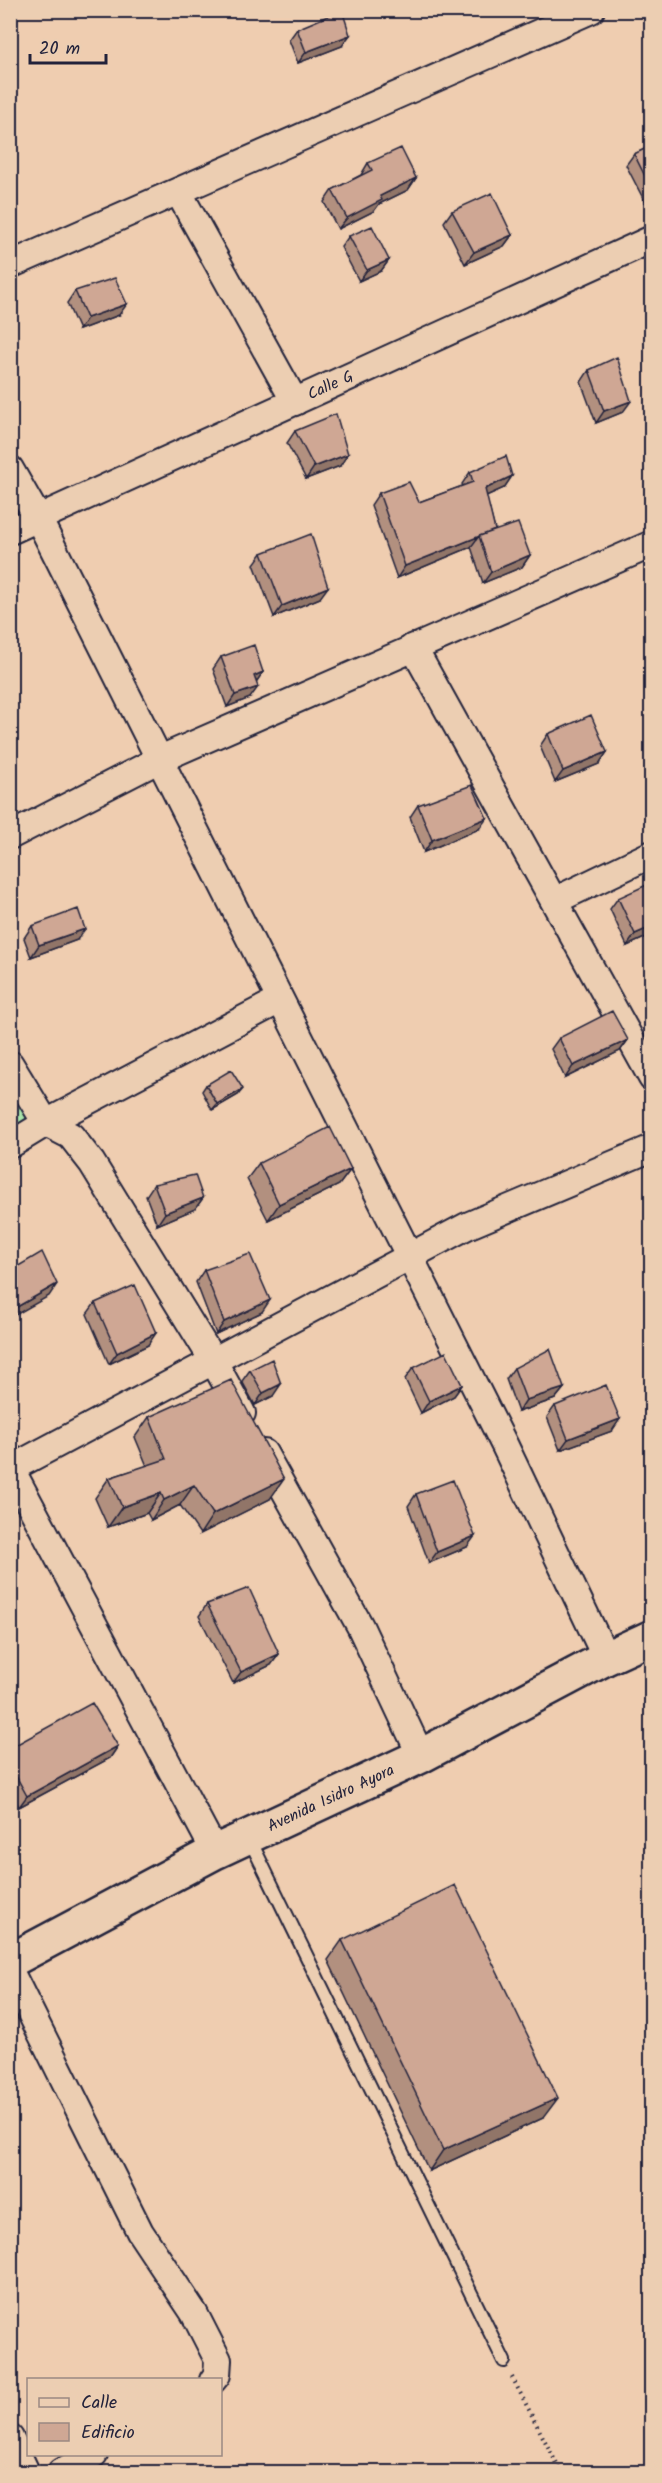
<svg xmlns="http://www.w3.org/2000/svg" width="662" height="2483" viewBox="0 0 662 2483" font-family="Kalam,sans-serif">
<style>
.pitch{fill:#a9e4aa;stroke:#668372;stroke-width:1.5}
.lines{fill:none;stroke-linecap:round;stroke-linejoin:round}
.lane-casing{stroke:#22223b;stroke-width:16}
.street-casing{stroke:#22223b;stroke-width:30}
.secondary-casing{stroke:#22223b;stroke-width:38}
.path{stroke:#22223b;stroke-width:4;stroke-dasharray:1.5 4.5;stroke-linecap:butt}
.lane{stroke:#ecceb2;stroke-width:12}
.street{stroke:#ecceb2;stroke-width:26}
.secondary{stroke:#ecceb2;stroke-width:33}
.wall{fill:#b2907f;stroke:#22223b;stroke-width:1.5}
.shaded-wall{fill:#917568;stroke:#22223b;stroke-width:1.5}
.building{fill:#cfa794;stroke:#22223b;stroke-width:1.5}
.labels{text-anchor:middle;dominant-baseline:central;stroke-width:5;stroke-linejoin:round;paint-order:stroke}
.street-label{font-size:16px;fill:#22223b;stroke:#ecceb2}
</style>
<rect width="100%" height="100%" fill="#efcdb0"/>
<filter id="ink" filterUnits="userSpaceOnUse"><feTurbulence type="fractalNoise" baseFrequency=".0167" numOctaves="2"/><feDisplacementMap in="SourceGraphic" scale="12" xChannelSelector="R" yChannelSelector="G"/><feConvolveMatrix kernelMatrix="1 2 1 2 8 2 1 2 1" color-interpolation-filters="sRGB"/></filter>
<g filter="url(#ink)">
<path class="pitch" d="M10 1084 33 1125 10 1137Z"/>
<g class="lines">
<defs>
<path id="lane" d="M249 1838 504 2361"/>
<g id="street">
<path d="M179 193 295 402"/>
<path d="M10 265 591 10"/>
<path d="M10 469 38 518 505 1446 606 1658"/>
<path id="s1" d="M10 531 652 239"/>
<path d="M413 647 652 1078"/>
<path d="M10 836 158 760 652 544"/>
<path d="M554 901 652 854"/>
<path d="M10 1064 46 1123 71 1136 92 1163 214 1362 242 1413"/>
<path d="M10 1145 46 1123 278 1001"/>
<path d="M264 1453 360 1626 421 1756"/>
<path d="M10 1467 215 1852"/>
<path d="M10 1469 467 1226 652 1148"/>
<path d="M10 1971 140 2232 194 2313 218 2360 217 2375 213 2380"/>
<path d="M10 2438 26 2472"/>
<path d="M61 2472 94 2454"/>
</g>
<g id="secondary">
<path id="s2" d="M10 1961 215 1852 421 1756 606 1658 652 1637"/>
</g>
</defs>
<use href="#lane" class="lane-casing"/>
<use href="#street" class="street-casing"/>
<use href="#secondary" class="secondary-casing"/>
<path class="path" d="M512 2377 561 2472"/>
<use href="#lane" class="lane"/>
<use href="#street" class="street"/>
<use href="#secondary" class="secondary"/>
</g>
<path class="wall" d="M297 29 342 46 298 63 289 40Z
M651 146V204L647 206 626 165 634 154Z
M368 163 416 178 408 190 379 204 374 211 338 229 324 202 332 190 361 175Z
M452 211 512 235 504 246 465 264 444 222Z
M349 236 389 260 381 271 359 281 341 247Z
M75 291 119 315 79 330 67 303Z
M589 370 623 412 596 423 581 382Z
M295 431 340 466 306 479 287 443Z
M470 472 512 476 504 488 486 496 495 530 493 532 530 555 522 567 483 583 471 547 397 578 371 505 379 493 419 502 463 486 462 484Z
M262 553 320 598 274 617 254 564Z
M221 657 263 672 256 682 250 698 227 707 213 669Z
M548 734 607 752 599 764 555 782 540 746Z
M418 805 479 829 424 852 410 817Z
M618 898 651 935 627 946 610 909Z
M32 926 77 940 31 957 24 938Z
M559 1038 628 1040 620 1051 565 1078 551 1049Z
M206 1085 238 1095 212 1110 202 1091Z
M259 1163 351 1169 339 1185 268 1220 247 1179Z
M154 1184 203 1198 195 1209 157 1225 146 1196Z
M204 1270 262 1312 216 1334 196 1282Z
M95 1303 148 1345 109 1364 87 1314Z
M413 1368 462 1385 454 1396 421 1413 405 1379Z
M514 1368 564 1388 555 1399 518 1412 506 1379Z
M250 1370 273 1396 255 1405 242 1381Z
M555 1406 612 1431 560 1450 547 1417Z
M149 1417 270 1499 200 1534 180 1505 151 1520 147 1513 108 1527 95 1498 109 1478 147 1466 135 1437Z
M416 1494 467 1547 429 1563 408 1506Z
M207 1604 279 1654 271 1665 233 1683 199 1616Z
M118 1746 110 1758 19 1807 10 1792V1748Z
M342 1940 543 2118 429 2171 328 1960Z"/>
<path class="shaded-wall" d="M350 35 342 46 298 63 306 52Z
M416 178 408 190 379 204 374 211 338 229 347 218 380 196Z
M512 235 504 246 465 264 474 252Z
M389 260 381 271 359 281 367 270Z
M127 304 119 315 79 330 87 318Z
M631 401 623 412 596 423 604 411Z
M348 454 340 466 306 479 314 467Z
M512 476 504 488 477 500 485 489Z
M495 530 487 541 479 536 471 547 397 578 405 566Z
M530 555 522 567 483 583 491 572Z
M328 587 320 598 274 617 282 606Z
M263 672 255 684 254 676Z
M258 687 250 698 227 707 235 695Z
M607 752 599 764 555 782 563 771Z
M487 818 479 829 424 852 432 840Z
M651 927V935L627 946 635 934Z
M85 929 77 940 31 957 39 945Z
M628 1040 620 1051 565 1078 573 1066Z
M243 1089 238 1095 212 1110 217 1104Z
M351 1169 339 1185 268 1220 279 1204Z
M203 1198 195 1209 157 1225 165 1213Z
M57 1284 49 1296 10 1318V1311Z
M270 1300 262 1312 216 1334 224 1322Z
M156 1333 148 1345 109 1364 117 1353Z
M281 1384 273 1396 255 1405 263 1393Z
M462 1385 454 1396 421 1413 429 1401Z
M564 1388 555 1399 518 1412 526 1400Z
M620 1419 612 1431 560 1450 568 1439Z
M284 1479 270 1499 200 1534 213 1514Z
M194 1485 180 1505 151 1520 164 1500Z
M161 1493 147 1513 108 1527 122 1507Z
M475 1536 467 1547 429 1563 437 1552Z
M279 1654 271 1665 233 1683 241 1672Z
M118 1746 110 1758 19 1807 27 1796Z
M558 2098 543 2118 429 2171 443 2150Z"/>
<path class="building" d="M342 10 350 35 306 52 297 29Z
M651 146V188L634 154Z
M401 148 416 178 380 196 382 200 347 218 332 190 372 170 368 163Z
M492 193 512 235 474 252 452 211Z
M372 226 389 260 367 270 349 236Z
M115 278 127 304 87 318 75 291Z
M617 357 631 401 604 411 589 370Z
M336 414 348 454 314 467 295 431Z
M506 456 512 476 485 489 495 530 405 566 379 493 409 482 419 502 473 482 470 472Z
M518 523 530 555 491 572 479 536Z
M311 534 328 587 282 606 262 553Z
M254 645 263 672 254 676 258 687 235 695 221 657Z
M591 715 607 752 563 771 548 734Z
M472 785 487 818 432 840 418 805Z
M651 883V927L635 934 618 898Z
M78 909 85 929 39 945 32 926Z
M612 1011 628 1040 573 1066 559 1038Z
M231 1070 243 1089 217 1104 206 1085Z
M330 1127 351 1169 279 1204 259 1163Z
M195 1175 203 1198 165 1213 154 1184Z
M42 1252 57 1284 10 1311V1271Z
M250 1254 270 1300 224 1322 204 1270Z
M135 1285 156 1333 117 1353 95 1303Z
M550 1349 564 1388 526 1400 514 1368Z
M446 1352 462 1385 429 1401 413 1368Z
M272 1359 281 1384 263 1393 250 1370Z
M231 1380 284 1479 213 1514 194 1485 164 1500 161 1493 122 1507 109 1478 166 1459 149 1417Z
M606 1385 620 1419 568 1439 555 1406Z
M453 1480 475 1536 437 1552 416 1494Z
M249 1588 279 1654 241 1672 207 1604Z
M92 1703 118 1746 27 1796 10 1765V1748Z
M455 1885 558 2098 443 2150 342 1940Z"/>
</g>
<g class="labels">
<g class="street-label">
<text stroke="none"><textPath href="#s1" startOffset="352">Calle G</textPath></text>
<text stroke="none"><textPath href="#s2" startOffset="360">Avenida Isidro Ayora</textPath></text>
</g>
</g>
<rect width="662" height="2483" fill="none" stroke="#ecceb2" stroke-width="36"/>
<rect x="18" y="18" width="626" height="2447" fill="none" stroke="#22223b" stroke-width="2" filter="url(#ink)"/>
<rect x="27" y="2378" width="195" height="78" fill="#ecceb2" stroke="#9b8982" stroke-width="1.5"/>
<rect x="39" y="2398" width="30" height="9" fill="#ecceb2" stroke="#9b8982" stroke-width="1.5"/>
<text x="81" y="2408" font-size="18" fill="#22223b">Calle</text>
<rect x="39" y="2423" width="30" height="18" fill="#cfa794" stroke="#9b8982" stroke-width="1.5"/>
<text x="81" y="2438" font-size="18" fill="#22223b">Edificio</text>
<path d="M30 54v9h76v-9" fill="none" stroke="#22223b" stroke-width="3"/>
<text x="39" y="54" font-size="18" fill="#22223b" stroke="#ecceb2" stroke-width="4.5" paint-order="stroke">20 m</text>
</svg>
